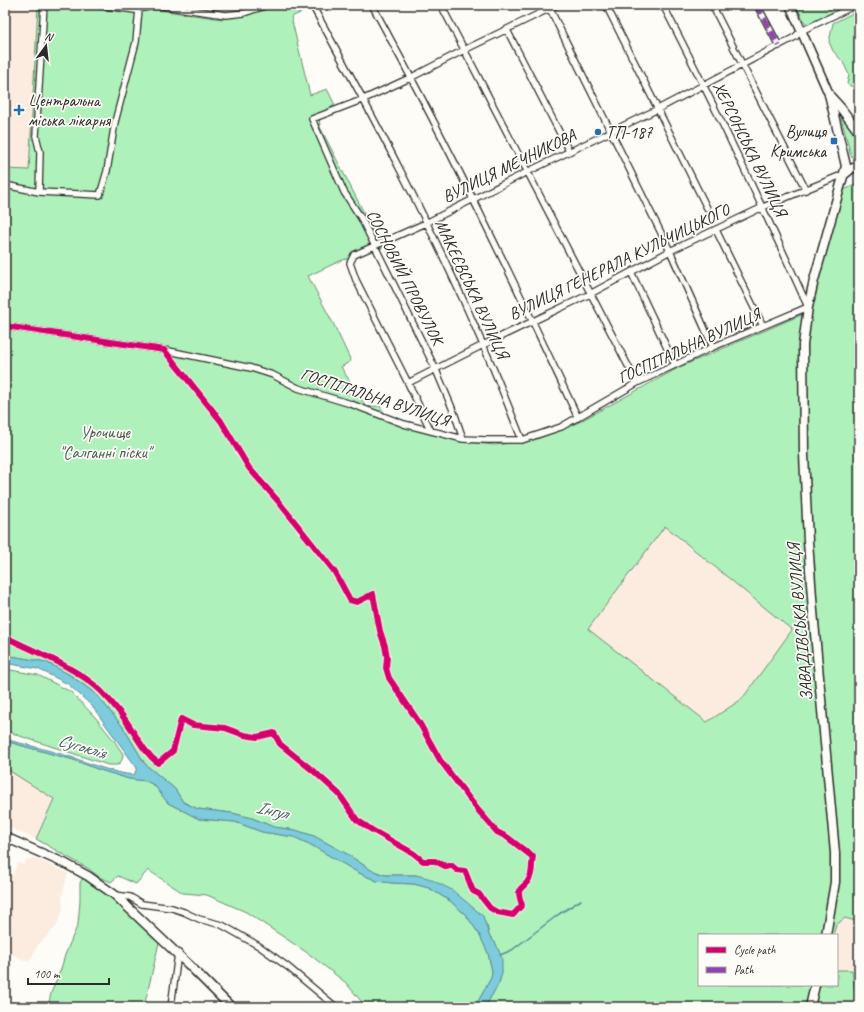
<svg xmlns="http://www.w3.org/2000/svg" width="864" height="1012" viewBox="0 0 864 1012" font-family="Caveat,sans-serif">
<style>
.built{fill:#fbecdf}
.green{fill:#aef1ba;stroke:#6c8e72;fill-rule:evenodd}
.water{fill:#7dcbdc;stroke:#5c8b95}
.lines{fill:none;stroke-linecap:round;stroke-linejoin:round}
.stream{stroke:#5c8b95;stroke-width:1.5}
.street-casing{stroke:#2b2b2b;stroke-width:8}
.secondary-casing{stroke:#2b2b2b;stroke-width:11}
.street{stroke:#fdfcf7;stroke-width:5.5}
.secondary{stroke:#fdfcf7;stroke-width:8}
.quiet{stroke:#8e44ad;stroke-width:5;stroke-dasharray:10 5;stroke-linecap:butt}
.cycleway-casing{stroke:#fdfcf7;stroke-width:8}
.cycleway{stroke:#d6006c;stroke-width:6}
.poi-dot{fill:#1f6fb2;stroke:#fdfcf7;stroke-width:1.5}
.labels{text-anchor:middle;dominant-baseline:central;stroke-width:3.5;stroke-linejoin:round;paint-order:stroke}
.poi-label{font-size:17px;fill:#2b2b2b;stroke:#fdfcf7;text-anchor:start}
.street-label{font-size:17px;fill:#2b2b2b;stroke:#fdfcf7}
.park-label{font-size:17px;fill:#4c5c4f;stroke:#fdfcf7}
.water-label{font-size:18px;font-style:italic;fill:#445b60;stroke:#fdfcf7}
</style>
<rect width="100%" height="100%" fill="#fdfcf7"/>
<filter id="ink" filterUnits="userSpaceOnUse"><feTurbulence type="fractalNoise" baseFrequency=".025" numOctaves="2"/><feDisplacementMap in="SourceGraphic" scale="8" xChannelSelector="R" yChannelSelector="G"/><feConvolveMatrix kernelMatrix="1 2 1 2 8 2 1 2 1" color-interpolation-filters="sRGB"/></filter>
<g filter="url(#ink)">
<path class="built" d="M5 5H38L29 171 5 169Z
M665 526 792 630 742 699 706 722 588 629Z
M5 768 54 799 36 839 5 826Z
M34 858 68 873 62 896 63 909 56 927 38 945 29 962 5 951V871V873L12 876 18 863 24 865 26 860Z
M845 918 859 922V1007H857L852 970H837V935H833L836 925Z"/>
<path class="green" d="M38 5H59L135 12 151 9 222 19 262 11 272 5H311L312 8 291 17 310 95 327 89 335 105 319 114 320 127 382 248 340 261 308 276 334 325 351 361 341 367 366 407 380 406 386 416 428 432 464 442 495 445 534 440 577 423 680 367 801 315 833 195 859 183V922L845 918 836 925 833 935H699V985H837V970H852L857 1007H485L499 983 502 973 496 944 489 935 487 925 416 875H385L371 870 347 854 314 836 295 830 274 827 252 818 232 813 198 809 183 802 175 789 145 764 123 727 97 695 70 675 46 662 5 655V169L29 170ZM665 526 792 630 742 699 707 722 588 629Z
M796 5H822L824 8 831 5H850L810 24 805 23Z
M859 10V88H855L847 84 849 75 843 62 833 51 829 42 833 23Z
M841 117H843L859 142V157L855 158 851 156Z
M5 669 38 675 71 692 95 717 115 742 123 754 122 760 118 765H108L20 736 5 730Z
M5 741 74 760 97 769 129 779 146 781 154 785 168 803 199 819 235 822 262 832 294 837 311 845 359 873 377 881 392 883 414 884 429 888 450 901 466 915 479 934 488 953 492 971 491 978 475 1007H366L346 983 309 954 246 912 207 895 183 893 148 870 136 884 118 876 111 882 99 877 89 869 36 839 54 799 5 768Z
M82 879H85L104 890 158 938 159 943 144 1007H120L111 1005 110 1007H48L51 993 61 969 65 955 78 924 80 901V883Z"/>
<path class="water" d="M5 655 46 662 70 675 97 695 123 727 145 764 175 789 183 802 198 809 232 813 252 818 274 827 295 830 314 836 347 854 371 870 385 875H416L428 878 452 890 483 916 489 935 496 944 502 958V973L499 983 485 1007H475L491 978 492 971 488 953 479 934 466 915 450 901 429 888 414 884 392 883 377 881 359 873 311 845 294 837 262 832 235 822 199 819 168 803 154 785 146 781 129 779 97 769 74 760 5 741V738L12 741C32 746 52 751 71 757 92 764 112 773 134 775L137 768 92 706 68 684 38 669 5 663Z"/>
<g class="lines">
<path class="stream" d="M500 955 512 950 559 914 581 900"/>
<defs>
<path id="street" d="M98 5 135 10 156 5 226 15 244 13 267 5
M312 5C373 116 433 228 483 345 497 376 509 408 522 440
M372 5C446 140 513 278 578 418
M441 5 637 383
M548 5 670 251 713 347
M606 5 707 208
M712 5 806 190
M757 5 779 46
M507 30 569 151
M5 185 39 192 100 195 107 171 115 122 136 42 139 9 138 5
M39 192 40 152 36 136 44 5
M716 230 763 326
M631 272 675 365
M5 326 164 350 251 368 273 375 298 388 351 404 404 424 463 439 487 440H522L561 427 637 383 713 347 808 307C762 205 714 104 663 5
M408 383 483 345 590 294 670 251 763 207 844 174
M431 431 408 383 356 280 350 263 354 255 426 223 527 172 658 109 795 37 801 31 856 5
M463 439 455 415 436 370 361 218 344 192 312 119 364 99 412 77 464 50 557 5
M115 895 130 897 142 904 172 908 184 912 199 919 222 925 259 946 288 967 336 1007
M171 1007 178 953"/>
<path id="secondary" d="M790 5 829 94 846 166 814 280 808 307 803 345 804 454 808 541 813 611 835 853V882L826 935
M829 95 840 107 859 132
M845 174 851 169 859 166
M5 837 66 864 88 876 115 895 188 964 231 1007
M810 1007 815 985"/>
</defs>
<use href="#street" class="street-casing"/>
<use href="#secondary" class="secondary-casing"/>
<use href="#street" class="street"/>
<use href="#secondary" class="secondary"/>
<path class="quiet" d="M757 5 779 46"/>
<defs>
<path id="cycleway" d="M5 326 164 350 221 421 249 468 278 501 334 571 342 585 350 600 357 602 373 594 380 631 385 646 387 657 386 668 389 678 420 724 440 760 478 810 497 832 507 837 533 857C531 864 533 870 530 877 524 892 514 883 522 905L513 915 497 912 490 908 479 894 473 891 465 871 457 870 451 865 447 867 435 861H423L413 853 372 830 357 820 339 794 317 774 280 744 274 733 257 737 244 735 225 728 193 725 181 719 173 751 158 763C141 750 134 730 121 714 115 706 108 698 101 691 78 668 34 651 5 637"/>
</defs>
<use href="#cycleway" class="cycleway-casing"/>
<use href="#cycleway" class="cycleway"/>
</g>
</g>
<g class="poi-dot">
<path d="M17 104h4v4h4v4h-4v4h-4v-4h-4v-4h4z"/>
<circle cx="598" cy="132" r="4"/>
<rect x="830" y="137" width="8" height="8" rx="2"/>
</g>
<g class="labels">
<g class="poi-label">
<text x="28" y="100">Центральна<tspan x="28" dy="20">міська лікарня</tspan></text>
<text x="826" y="131" text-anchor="end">Вулиця<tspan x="826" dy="20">Кримська</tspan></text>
<text x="606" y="132">ТП-187</text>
</g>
<g class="street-label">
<text transform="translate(750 149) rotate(64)">ХЕРСОНСЬКА ВУЛИЦЯ</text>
<text transform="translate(509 166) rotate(-26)">ВУЛИЦЯ МЕЧНИКОВА</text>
<text transform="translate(619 262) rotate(-26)">ВУЛИЦЯ ГЕНЕРАЛА КУЛЬЧИЦЬКОГО</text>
<text transform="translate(405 277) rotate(63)">СОСНОВИЙ ПРОВУЛОК</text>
<text transform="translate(472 289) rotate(65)">МАКЕЄВСЬКА ВУЛИЦЯ</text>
<text transform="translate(689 346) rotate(-25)">ГОСПІТАЛЬНА ВУЛИЦЯ</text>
<text transform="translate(375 397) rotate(18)">ГОСПІТАЛЬНА ВУЛИЦЯ</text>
<text transform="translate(800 622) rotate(-95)">ЗАВАДІВСЬКА ВУЛИЦЯ</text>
</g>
<g class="park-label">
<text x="105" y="432">Урочище<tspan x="105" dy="20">"Салганні піски"</tspan></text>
</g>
<g class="water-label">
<text transform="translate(82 746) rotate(17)">Сугоклія</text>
<text transform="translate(272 810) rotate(13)">Інгул</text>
</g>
</g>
<rect width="864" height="1012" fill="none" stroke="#fdfcf7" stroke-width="20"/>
<rect x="10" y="10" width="844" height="992" fill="none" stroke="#2b2b2b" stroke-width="1.5" filter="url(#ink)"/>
<rect x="698" y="934" width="140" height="52" fill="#fdfcf7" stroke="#a9a8a5"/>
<rect x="706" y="947" width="20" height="6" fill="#d6006c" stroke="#a9a8a5"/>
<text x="734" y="954" font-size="12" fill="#2b2b2b">Cycle path</text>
<rect x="706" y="967" width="20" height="6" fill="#8e44ad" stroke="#a9a8a5"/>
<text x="734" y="974" font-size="12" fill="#2b2b2b">Path</text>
<g transform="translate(46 46) rotate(15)" stroke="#fdfcf7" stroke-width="3" paint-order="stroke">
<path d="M0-3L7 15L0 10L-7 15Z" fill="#2b2b2b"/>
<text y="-6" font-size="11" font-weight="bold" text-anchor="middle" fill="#2b2b2b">N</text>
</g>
<path d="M28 978v6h81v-6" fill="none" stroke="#2b2b2b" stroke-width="2"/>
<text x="34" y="978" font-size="12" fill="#2b2b2b" stroke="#fdfcf7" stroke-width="3" paint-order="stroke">100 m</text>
</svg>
